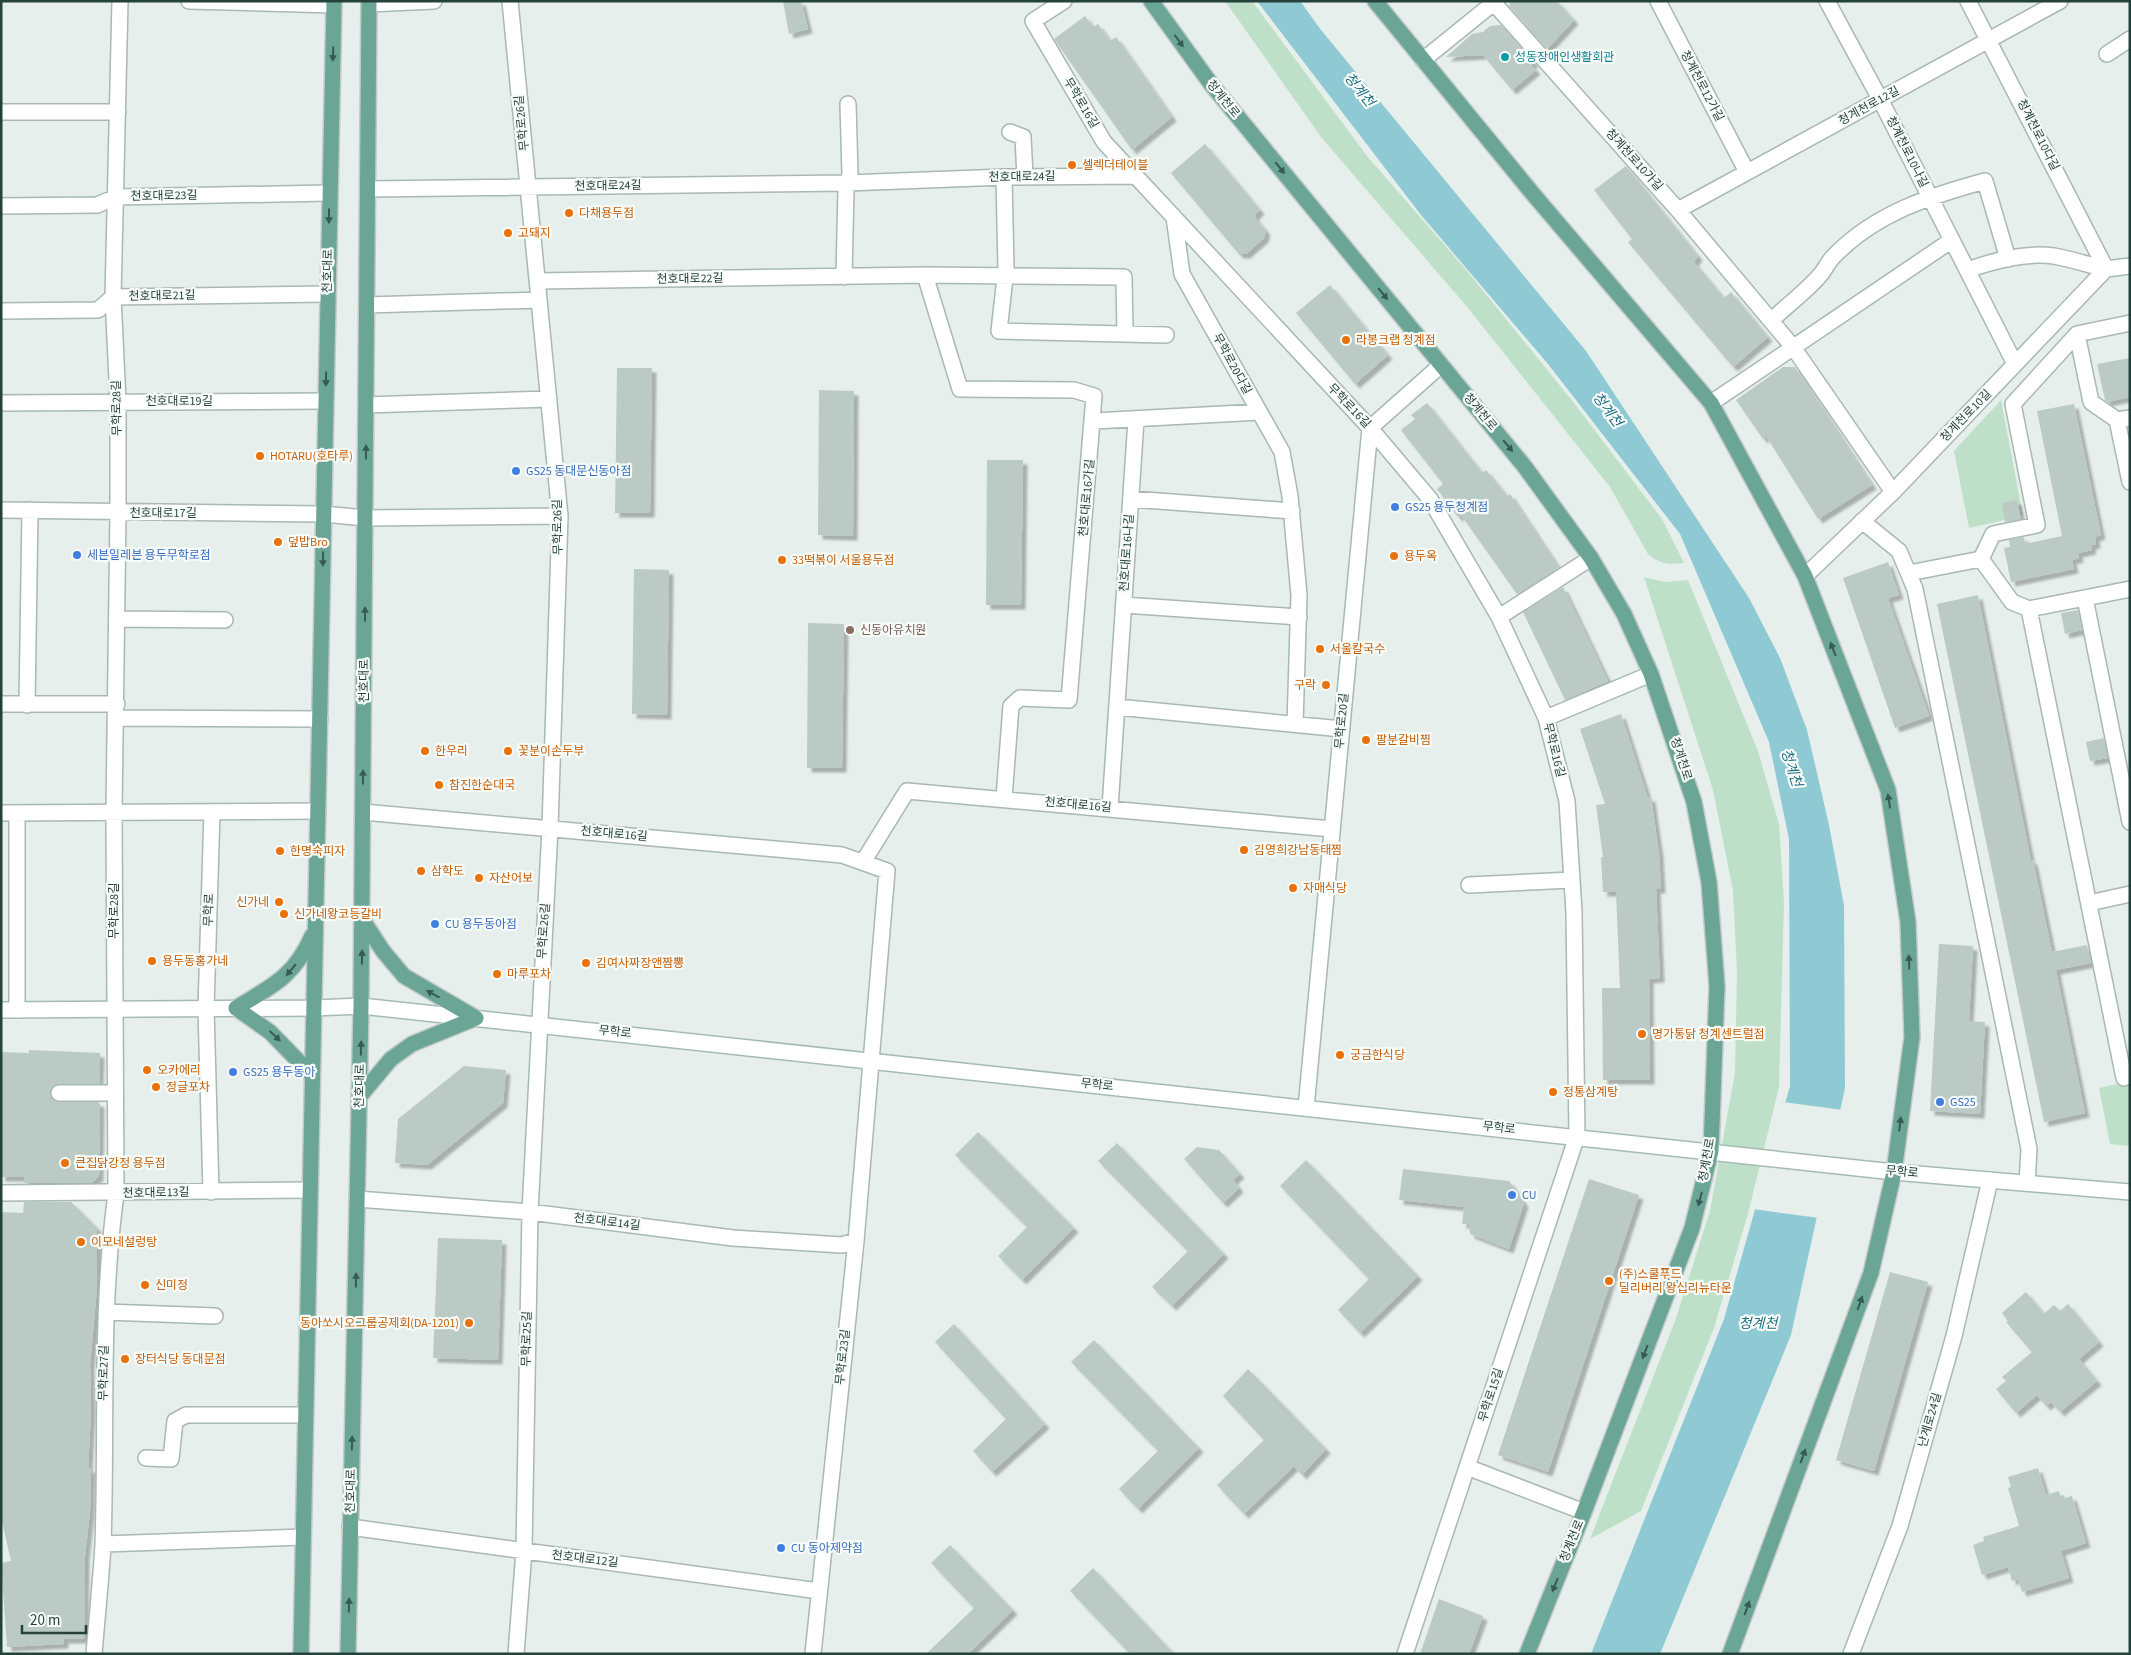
<svg xmlns="http://www.w3.org/2000/svg" width="2131" height="1655" viewBox="0 0 2131 1655" font-family="'Source Sans 3','Noto Sans KR',sans-serif">
<style>
.green{fill:#bfe0c8}
.water{fill:#8ec9d4}
.pier{fill:#e6efeb}
.building{fill:#bbcac4;filter:url(#shadow)}
.lines{fill:none;stroke-linecap:round;stroke-linejoin:round}
.street-casing{stroke:#a8b8b2;stroke-width:18}
.secondary-casing{stroke:#a4bbb3;stroke-width:18}
.primary-casing{stroke:#c2cac8;stroke-width:18}
.street{stroke:#fff;stroke-width:15}
.secondary{stroke:#fff;stroke-width:15}
.primary{stroke:#6aa596;stroke-width:15}
.oneway{fill:#365b51}
.culture-dot{fill:#0f9aa8;stroke:#f7fbf9;stroke-width:2}
.food-dot{fill:#e8710a;stroke:#f7fbf9;stroke-width:2}
.shop-dot{fill:#3f7fe0;stroke:#f7fbf9;stroke-width:2}
.education-dot{fill:#8d6e63;stroke:#f7fbf9;stroke-width:2}
.labels{text-anchor:middle;dominant-baseline:central;stroke-width:4.5;stroke-linejoin:round;paint-order:stroke}
.culture-label{font-size:12px;fill:#0d838f;stroke:#f7fbf9;text-anchor:start}
.street-label{font-size:12px;fill:#24423a;stroke:#f7fbf9}
.food-label{font-size:12px;fill:#c56008;stroke:#f7fbf9;text-anchor:start}
.shop-label{font-size:12px;fill:#366cbe;stroke:#f7fbf9;text-anchor:start}
.education-label{font-size:12px;fill:#785e54;stroke:#f7fbf9;text-anchor:start}
.water-label{font-size:14px;font-style:italic;fill:#1c6f80;stroke:#f7fbf9}
</style>
<defs>
<filter id="shadow"><feDropShadow dx="4.5" dy="4.5" stdDeviation="1" flood-color="#0004"/></filter>
</defs>
<rect width="100%" height="100%" fill="#e6efeb"/>
<path class="green" d="M1225 1H1252L1367 156 1468 272 1574 403 1662 519 1684 563C1668 565 1660 564 1648 554L1610 487 1468 308 1321 137Z
M2001 400 2023 516 1969 528 1954 451Z
M1644 577 1665 582 1688 580 1758 751 1779 824 1784 902 1779 1087 1748 1214 1714 1328 1641 1511 1590 1539 1675 1321 1710 1211 1735 1073 1737 971 1733 891 1713 790Z
M2130 1081V1146L2110 1144 2099 1088Z"/>
<path class="water" d="M1257 1H1300L1321 30 1586 351 1749 598 1780 658 1807 730 1829 825 1844 906 1845 1088 1791 1335 1660 1654H1591L1724 1319 1790 1086 1789 839 1769 742 1680 534 1548 364 1421 215Z"/>
<path class="pier" d="M1783 1102 1843 1110 1819 1218 1753 1209Z"/>
<path class="building" d="M783 1H801L808 29 789 34Z
M1510 1H1557L1574 20 1547 49 1509 6Z
M1085 16 1093 27 1098 24 1110 41 1116 37 1172 117 1132 150 1054 39Z
M1501 25 1534 62 1531 65 1536 70 1512 90 1483 55 1446 57 1472 34 1483 32 1490 26Z
M1205 144 1260 210 1254 216 1266 231 1264 238 1246 254H1239L1171 173Z
M1626 166 1698 256 1694 262 1724 298 1731 292 1768 337 1733 367 1628 242 1632 239 1594 190Z
M1330 285 1388 355 1355 384 1296 313Z
M2130 358V397L2107 402 2105 400 2097 364Z
M1783 367H1795L1872 485 1818 519 1766 436 1763 439 1736 400Z
M617 368H652L650 513H615Z
M819 390 854 391 853 536 818 535Z
M1427 403 1482 473 1486 470 1507 496 1510 494 1559 568 1517 594 1461 515 1458 517 1437 489 1443 484 1401 430 1415 419 1411 415Z
M2074 404 2101 535 2095 537 2096 544 2091 545 2092 550 2078 553 2079 558 2072 560 2074 569 2011 582 2004 548 2010 547 2009 540 2024 537 2025 544 2062 536 2037 411Z
M987 460H1023L1021 605H986Z
M2017 500 2021 519 2005 522 2002 503Z
M1888 562 1899 595 1888 598 1929 716 1895 728 1843 578Z
M634 569 669 570 667 715 632 714Z
M1563 587 1608 681 1565 700 1523 612Z
M1978 595 2031 861 2033 860 2052 952 2087 945 2091 963 2056 970 2085 1113 2044 1122 1937 604Z
M2078 610 2082 630 2065 634 2061 613Z
M808 623 844 624 842 768H807Z
M1621 714 1648 798 1651 797 1659 853 1661 889H1656L1660 978 1649 979 1650 1080H1603L1602 988H1620L1616 892H1603L1601 857H1603L1596 805 1605 804 1580 729Z
M2104 738 2108 758 2090 761 2086 742Z
M1939 944 1973 946 1969 1021 1985 1022 1980 1114 1930 1111Z
M29 1050 100 1053 99 1084H59L54 1085 50 1093 51 1098 59 1102H98L100 1104 99 1176 92 1183H24V1177H1V1052L29 1053Z
M464 1066 506 1070 503 1103 427 1165 395 1163 398 1119Z
M978 1132 1074 1228 1022 1280 998 1256 1027 1227 955 1155Z
M1117 1143 1224 1254 1172 1306 1152 1287 1188 1251 1098 1161Z
M1197 1147 1219 1150 1240 1174 1233 1180 1239 1188 1223 1203 1184 1159Z
M1306 1160 1418 1276 1360 1333 1338 1310 1369 1279 1280 1186Z
M1403 1169 1509 1181 1524 1203 1509 1249 1470 1234 1469 1224H1462L1464 1207 1399 1200Z
M1589 1179 1639 1195 1548 1472 1498 1455Z
M24 1202H71L97 1228V1287L90 1365 91 1412 88 1469 91 1468 90 1511 85 1556 84 1639H64V1644L7 1647 1 1563 11 1561 1 1517V1212L23 1213Z
M438 1238 502 1240 498 1360 433 1358Z
M1890 1272 1928 1282 1874 1471 1836 1460Z
M2026 1292 2044 1314 2054 1305 2060 1311 2068 1304 2099 1342 2079 1359 2097 1381 2060 1412 2051 1402 2046 1406 2037 1395 2016 1413 1996 1389 2006 1381 2002 1377 2032 1352 2006 1322 2008 1321 2002 1313Z
M954 1324 1045 1424 992 1472 973 1451 1006 1419 935 1342Z
M1094 1340 1199 1448 1138 1509 1119 1489 1158 1451 1071 1362Z
M1248 1369 1326 1449 1302 1475 1294 1466 1244 1514 1217 1485 1264 1440 1223 1396Z
M2038 1468 2046 1495 2059 1491 2061 1499 2072 1496 2086 1543 2061 1551 2069 1578 2022 1592 2018 1579 2012 1581 2008 1567 1982 1575 1973 1545 1984 1541 1983 1537 2019 1526 2008 1488 2011 1487 2008 1477Z
M950 1545 1013 1610 968 1654H926L974 1608 931 1563Z
M1093 1568 1174 1654H1130L1070 1591Z
M1439 1599 1483 1616 1469 1654H1420Z"/>
<g class="lines">
<defs>
<path id="street" d="M189 1 334 5
M510 1 560 516 550 828 530 1212 524 1551 516 1654
M1064 1 1033 21 1104 142 1370 428 1430 499 1499 617 1546 718 1567 801 1574 912 1577 1136 1405 1654
M1492 1 1678 210 1793 347 1893 492
M1658 1 1747 172
M1827 1 1880 99 2015 364
M1968 1 2106 269
M2107 54 2130 39
M1423 60 1496 1
M1 112H118
M1010 132 1023 137 1025 177
M1004 177 1006 269 999 331 1166 335
M368 189 847 183 1004 177 1136 176
M1 206 97 205 116 197 329 193
M1678 210 2060 1
M1174 217 1182 274 1282 452 1290 496 1299 595 1295 724
M1967 270C1994 261 2025 252 2054 256 2071 259 2089 265 2106 269
M925 275 960 389 1074 390 1094 396 1069 700 1020 698 1011 706 1004 798
M844 277 846 189 850 174 848 104
M537 281 925 275 1124 277 1125 334
M367 305 539 300
M1 311 98 310 113 297 328 294
M1771 321C1787 305 1807 291 1821 274 1826 268 1829 260 1835 255 1876 213 1930 196 1985 181L2008 259
M2077 334 2091 402 2117 420 2130 418
M1 403 326 401
M1711 403 1952 240
M366 405 549 399
M2117 420 2130 482
M1094 421 1259 412
M1131 499 1292 511
M1 510 324 514 365 518 560 516
M1862 521 1899 551 1915 589 2029 1149 2027 1183
M1981 559 2012 602 2029 609 2130 589
M1909 573 1981 559 1993 534 2037 525 2013 404 2077 334 2130 323
M1805 576 1893 492 2106 269 2130 266
M2085 598 2130 822
M1124 605 1299 617
M2029 609 2124 1078
M1499 617 1591 558
M117 619 225 620
M1 704H117
M27 705 30 510
M1117 707 1342 729
M117 718 320 719
M1546 718 1651 674
M1110 808 1136 420
M363 812 842 855 887 871 856 1241 813 1654
M1 813 318 811
M17 814V1010
M863 862 907 791 1332 829
M1469 885 1572 880
M2089 903 2130 894
M59 1093H114
M1306 1108 1370 428 1441 365
M211 1192 206 1008 212 812
M1 1193 310 1190
M357 1199 530 1212 733 1238 841 1245 856 1241
M106 1312 215 1316
M146 1458 171 1459 175 1421 186 1415H305
M1467 1467 1584 1512
M350 1527 819 1591
M103 1544 303 1537
M94 1654C97 1617 101 1580 103 1544 107 1427 100 1310 116 1194L114 812 118 512V401L113 297 120 1
M1851 1654 1900 1526 1954 1336 1990 1180"/>
<path id="secondary" d="M369 4 434 1
M1 1010 314 1008 361 1006 1894 1172 2130 1192"/>
<path id="primary" d="M1151 1 1211 84 1525 467 1591 558 1624 614 1651 674 1694 802 1709 882 1717 986 1711 1151 1692 1228 1584 1512 1527 1654
M1375 1 1533 194 1711 403 1805 576 1888 790 1908 922 1912 1037 1894 1172 1871 1273 1730 1654
M362 919 383 951 404 976 476 1018
M312 936C294 977 272 986 236 1008L270 1032 312 1075
M360 1096 391 1059 412 1044 476 1018
M301 1654 334 1
M348 1654 361 1006 369 1"/>
</defs>
<use href="#street" class="street-casing"/>
<use href="#secondary" class="secondary-casing"/>
<use href="#primary" class="primary-casing"/>
<use href="#street" class="street"/>
<use href="#secondary" class="secondary"/>
<use href="#primary" class="primary"/>
</g>
<defs><path id="oneway-solid" d="M-6-.8H1V-3.2L6.5 0L1 3.2V.8H-6Z" transform="scale(1.25)"/></defs>
<g class="oneway">
<use href="#oneway-solid" transform="translate(1179 41) rotate(54)"/>
<use href="#oneway-solid" transform="translate(333 54) rotate(92)"/>
<use href="#oneway-solid" transform="translate(1280 168) rotate(51)"/>
<use href="#oneway-solid" transform="translate(329 216) rotate(90)"/>
<use href="#oneway-solid" transform="translate(1383 294) rotate(51)"/>
<use href="#oneway-solid" transform="translate(326 379) rotate(91)"/>
<use href="#oneway-solid" transform="translate(1508 446) rotate(50)"/>
<use href="#oneway-solid" transform="translate(366 452) rotate(-90)"/>
<use href="#oneway-solid" transform="translate(323 559) rotate(91)"/>
<use href="#oneway-solid" transform="translate(365 614) rotate(-90)"/>
<use href="#oneway-solid" transform="translate(1833 649) rotate(-111)"/>
<use href="#oneway-solid" transform="translate(363 777) rotate(-90)"/>
<use href="#oneway-solid" transform="translate(1889 801) rotate(-99)"/>
<use href="#oneway-solid" transform="translate(362 957) rotate(-89)"/>
<use href="#oneway-solid" transform="translate(1909 962) rotate(-92)"/>
<use href="#oneway-solid" transform="translate(291 970) rotate(130)"/>
<use href="#oneway-solid" transform="translate(433 994) rotate(-151)"/>
<use href="#oneway-solid" transform="translate(275 1036) rotate(43)"/>
<use href="#oneway-solid" transform="translate(361 1048) rotate(-89)"/>
<use href="#oneway-solid" transform="translate(1900 1124) rotate(-83)"/>
<use href="#oneway-solid" transform="translate(1700 1199) rotate(105)"/>
<use href="#oneway-solid" transform="translate(356 1280) rotate(-89)"/>
<use href="#oneway-solid" transform="translate(1860 1303) rotate(-70)"/>
<use href="#oneway-solid" transform="translate(1645 1352) rotate(111)"/>
<use href="#oneway-solid" transform="translate(352 1443) rotate(-89)"/>
<use href="#oneway-solid" transform="translate(1803 1456) rotate(-70)"/>
<use href="#oneway-solid" transform="translate(1555 1585) rotate(112)"/>
<use href="#oneway-solid" transform="translate(349 1605) rotate(-89)"/>
<use href="#oneway-solid" transform="translate(1747 1608) rotate(-70)"/>
</g>
<circle class="culture-dot" cx="1505" cy="57" r="5"/>
<g class="food-dot">
<circle cx="1072" cy="165" r="5"/>
<circle cx="569" cy="213" r="5"/>
<circle cx="508" cy="233" r="5"/>
<circle cx="1346" cy="340" r="5"/>
<circle cx="260" cy="456" r="5"/>
<circle cx="278" cy="542" r="5"/>
<circle cx="1394" cy="556" r="5"/>
<circle cx="782" cy="560" r="5"/>
<circle cx="1320" cy="649" r="5"/>
<circle cx="1326" cy="685" r="5"/>
<circle cx="1366" cy="740" r="5"/>
<circle cx="425" cy="751" r="5"/>
<circle cx="508" cy="751" r="5"/>
<circle cx="439" cy="785" r="5"/>
<circle cx="1244" cy="850" r="5"/>
<circle cx="280" cy="851" r="5"/>
<circle cx="421" cy="871" r="5"/>
<circle cx="479" cy="878" r="5"/>
<circle cx="1293" cy="888" r="5"/>
<circle cx="279" cy="902" r="5"/>
<circle cx="284" cy="914" r="5"/>
<circle cx="152" cy="961" r="5"/>
<circle cx="586" cy="963" r="5"/>
<circle cx="497" cy="974" r="5"/>
<circle cx="1642" cy="1034" r="5"/>
<circle cx="1340" cy="1055" r="5"/>
<circle cx="147" cy="1070" r="5"/>
<circle cx="156" cy="1087" r="5"/>
<circle cx="1553" cy="1092" r="5"/>
<circle cx="65" cy="1163" r="5"/>
<circle cx="81" cy="1242" r="5"/>
<circle cx="1609" cy="1281" r="5"/>
<circle cx="145" cy="1285" r="5"/>
<circle cx="469" cy="1323" r="5"/>
<circle cx="125" cy="1359" r="5"/>
</g>
<g class="shop-dot">
<circle cx="516" cy="471" r="5"/>
<circle cx="1395" cy="507" r="5"/>
<circle cx="77" cy="555" r="5"/>
<circle cx="435" cy="924" r="5"/>
<circle cx="233" cy="1072" r="5"/>
<circle cx="1940" cy="1102" r="5"/>
<circle cx="1512" cy="1195" r="5"/>
<circle cx="781" cy="1548" r="5"/>
</g>
<circle class="education-dot" cx="850" cy="630" r="5"/>
<g class="labels">
<g class="culture-label">
<text x="1515" y="57">성동장애인생활회관</text>
</g>
<g class="street-label">
<text transform="translate(1702 86) rotate(62)">청계천로12가길</text>
<text transform="translate(1223 99) rotate(51)">청계천로</text>
<text transform="translate(1081 103) rotate(59)">무학로16길</text>
<text transform="translate(1869 106) rotate(-29)">청계천로12길</text>
<text transform="translate(522 123) rotate(-96)">무학로26길</text>
<text transform="translate(2038 135) rotate(63)">청계천로10다길</text>
<text transform="translate(1907 152) rotate(63)">청계천로10나길</text>
<text transform="translate(1634 160) rotate(48)">청계천로10가길</text>
<text transform="translate(1022 177) rotate(-1)">천호대로24길</text>
<text transform="translate(608 186) rotate(-1)">천호대로24길</text>
<text transform="translate(164 196) rotate(-1)">천호대로23길</text>
<text transform="translate(328 271) rotate(-89)">천호대로</text>
<text transform="translate(690 279) rotate(-1)">천호대로22길</text>
<text transform="translate(162 296) rotate(-1)">천호대로21길</text>
<text transform="translate(1232 364) rotate(61)">무학로20다길</text>
<text x="179" y="401">천호대로19길</text>
<text transform="translate(1349 406) rotate(46)">무학로16길</text>
<text transform="translate(117 408) rotate(-91)">무학로28길</text>
<text transform="translate(1480 412) rotate(50)">청계천로</text>
<text transform="translate(1966 416) rotate(-46)">청계천로10길</text>
<text transform="translate(1087 498) rotate(-85)">천호대로16가길</text>
<text x="163" y="513">천호대로17길</text>
<text transform="translate(558 527) rotate(-91)">무학로26길</text>
<text transform="translate(1127 553) rotate(-86)">천호대로16나길</text>
<text transform="translate(364 681) rotate(-90)">천호대로</text>
<text transform="translate(1342 721) rotate(-85)">무학로20길</text>
<text transform="translate(1554 750) rotate(76)">무학로16길</text>
<text transform="translate(1681 759) rotate(72)">청계천로</text>
<text transform="translate(1078 805) rotate(5)">천호대로16길</text>
<text transform="translate(614 834) rotate(5)">천호대로16길</text>
<text transform="translate(209 910) rotate(-88)">무학로</text>
<text transform="translate(114 911) rotate(-90)">무학로28길</text>
<text transform="translate(544 931) rotate(-86)">무학로26길</text>
<text transform="translate(615 1032) rotate(6)">무학로</text>
<text transform="translate(1097 1085) rotate(6)">무학로</text>
<text transform="translate(360 1086) rotate(-89)">천호대로</text>
<text transform="translate(1499 1128) rotate(6)">무학로</text>
<text transform="translate(1707 1160) rotate(-80)">청계천로</text>
<text transform="translate(1902 1172) rotate(5)">무학로</text>
<text transform="translate(156 1193) rotate(-1)">천호대로13길</text>
<text transform="translate(607 1222) rotate(7)">천호대로14길</text>
<text transform="translate(527 1339) rotate(-89)">무학로25길</text>
<text transform="translate(843 1357) rotate(-84)">무학로23길</text>
<text transform="translate(104 1373) rotate(-89)">무학로27길</text>
<text transform="translate(1491 1395) rotate(-72)">무학로15길</text>
<text transform="translate(1930 1420) rotate(-74)">난계로24길</text>
<text transform="translate(351 1491) rotate(-89)">천호대로</text>
<text transform="translate(1572 1541) rotate(-68)">청계천로</text>
<text transform="translate(585 1559) rotate(7)">천호대로12길</text>
</g>
<g class="food-label">
<text x="1082" y="165">셀렉더테이블</text>
<text x="579" y="213">다채용두점</text>
<text x="518" y="233">고돼지</text>
<text x="1356" y="340">라봉크랩 청계점</text>
<text x="270" y="456">HOTARU(호타루)</text>
<text x="288" y="542">덮밥Bro</text>
<text x="1404" y="556">용두옥</text>
<text x="792" y="560">33떡볶이 서울용두점</text>
<text x="1330" y="649">서울칼국수</text>
<text x="1316" y="685" text-anchor="end">구락</text>
<text x="1376" y="740">팔분갈비찜</text>
<text x="435" y="751">한우리</text>
<text x="518" y="751">꽃분이손두부</text>
<text x="449" y="785">참진한순대국</text>
<text x="1254" y="850">김영희강남동태찜</text>
<text x="290" y="851">한명숙피자</text>
<text x="431" y="871">삼학도</text>
<text x="489" y="878">자산어보</text>
<text x="1303" y="888">자매식당</text>
<text x="269" y="902" text-anchor="end">신가네</text>
<text x="294" y="914">신가네왕코등갈비</text>
<text x="162" y="961">용두동홍가네</text>
<text x="596" y="963">김여사짜장앤짬뽕</text>
<text x="507" y="974">마루포차</text>
<text x="1652" y="1034">명가통닭 청계센트럴점</text>
<text x="1350" y="1055">궁금한식당</text>
<text x="157" y="1070">오카에리</text>
<text x="166" y="1087">정글포차</text>
<text x="1563" y="1092">정통삼계탕</text>
<text x="75" y="1163">큰집닭강정 용두점</text>
<text x="91" y="1242">이모네설렁탕</text>
<text x="1619" y="1274">(주)스쿨푸드<tspan x="1619" dy="14">딜리버리 왕십리뉴타운</tspan></text>
<text x="155" y="1285">신미정</text>
<text x="459" y="1323" text-anchor="end">동아쏘시오그룹공제회(DA-1201)</text>
<text x="135" y="1359">장터식당 동대문점</text>
</g>
<g class="shop-label">
<text x="526" y="471">GS25 동대문신동아점</text>
<text x="1405" y="507">GS25 용두청계점</text>
<text x="87" y="555">세븐일레븐 용두무학로점</text>
<text x="445" y="924">CU 용두동아점</text>
<text x="243" y="1072">GS25 용두동아</text>
<text x="1950" y="1102">GS25</text>
<text x="1522" y="1195">CU</text>
<text x="791" y="1548">CU 동아제약점</text>
</g>
<g class="education-label">
<text x="860" y="630">신동아유치원</text>
</g>
<g class="water-label">
<text transform="translate(1359 90) rotate(51)">청계천</text>
<text transform="translate(1607 410) rotate(53)">청계천</text>
<text transform="translate(1791 768) rotate(72)">청계천</text>
<text x="1758" y="1324">청계천</text>
</g>
</g>
<rect width="2131" height="1655" fill="none" stroke="#24423a" stroke-width="5"/>
<path d="M22 1625v8h64v-8" fill="none" stroke="#24423a" stroke-width="2.5"/>
<text x="30" y="1625" font-size="15" fill="#24423a" stroke="#f7fbf9" stroke-width="4" paint-order="stroke">20 m</text>
</svg>
